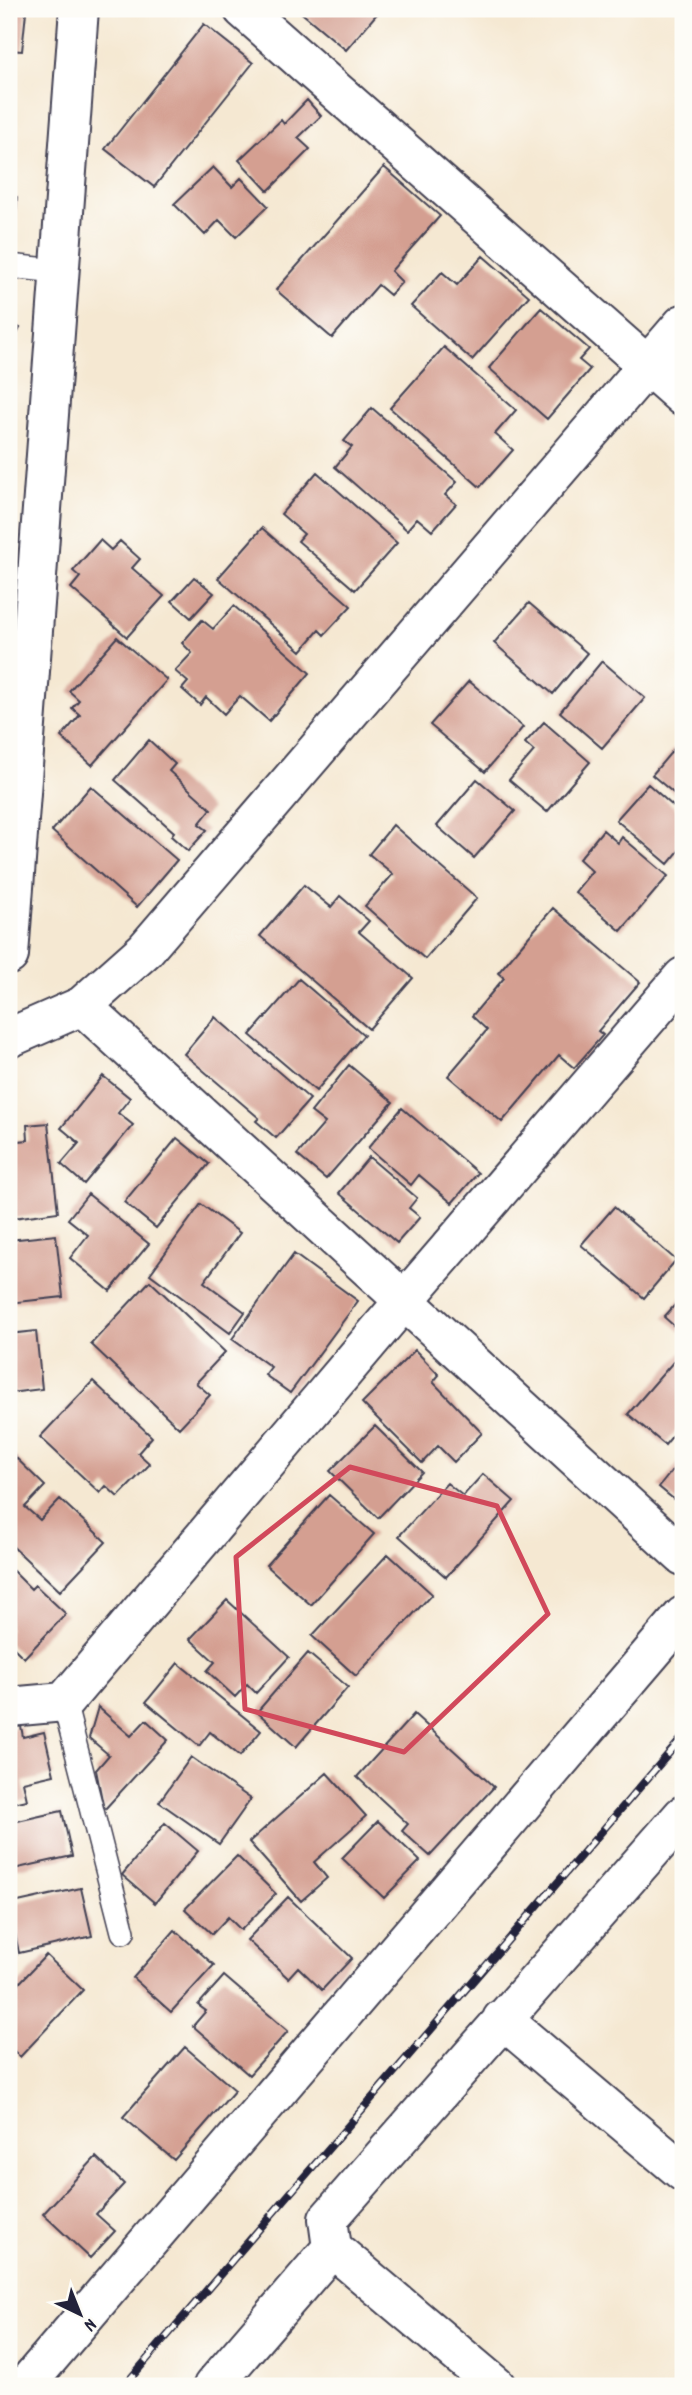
<svg xmlns="http://www.w3.org/2000/svg" width="692" height="2395" viewBox="0 0 692 2395" font-family="Dekko,sans-serif">
<style>
.building{fill:#d49f91}
.lines{fill:none;stroke-linecap:round;stroke-linejoin:round}
.service-casing{stroke:#424052;stroke-width:26}
.minor-casing{stroke:#424052;stroke-width:42}
.tertiary-casing{stroke:#424052;stroke-width:42}
.service{stroke:#fff;stroke-width:23}
.minor{stroke:#fff;stroke-width:38}
.tertiary{stroke:#fff;stroke-width:38}
.rail-casing{stroke:#22223b;stroke-width:8}
.rail{stroke:#fdfcf7;stroke-width:5;stroke-dasharray:16;stroke-linecap:butt}
.marked{fill:none;stroke:#d1495b;stroke-width:5;stroke-linejoin:round}
</style>
<rect width="100%" height="100%" fill="#fdfcf7"/>
<filter id="ink" filterUnits="userSpaceOnUse"><feTurbulence type="fractalNoise" baseFrequency=".0143" numOctaves="2"/><feDisplacementMap in="SourceGraphic" scale="14" xChannelSelector="R" yChannelSelector="G"/><feConvolveMatrix kernelMatrix="1 2 1 2 8 2 1 2 1" color-interpolation-filters="sRGB"/></filter>
<filter id="wash" filterUnits="userSpaceOnUse"><feTurbulence type="fractalNoise" baseFrequency=".00686" numOctaves="4" result="noise"/><feDisplacementMap in="SourceGraphic" scale="28" xChannelSelector="R" yChannelSelector="G"/><feGaussianBlur stdDeviation="1.57" result="paint"/><feColorMatrix in="noise" values="0 0 0 0 0 0 0 0 0 0 0 0 0 0 0 0 0 1.4 0 .05"/><feComposite in="paint" operator="in"/></filter>
<g filter="url(#wash)">
<rect width="100%" height="100%" fill="#f5e8d2"/>
<g id="blocks">
<path class="building" d="M297 9H381L346 50Z
M9 10 26 12 22 51 9 50Z
M204 24 253 63 154 187 105 149Z
M307 100 321 116 298 138 310 149 268 191 239 160 281 120 284 124Z
M213 167 232 187 241 178 268 206 236 237 219 220 205 235 174 204Z
M384 167 440 216 391 271 402 282 390 295 378 285 332 338 276 290Z
M9 196 17 197 14 239H9Z
M483 256 529 296 472 360 411 306 442 272 457 285Z
M541 308 589 349 579 360 590 369 547 419 489 368Z
M9 323 20 328 9 350Z
M444 347 516 410 495 434 513 450 480 487 390 408Z
M372 408 457 482 445 495 456 504 432 531 417 518 407 530 335 467 352 447 344 441Z
M317 472 397 543 355 590 298 541 304 534 281 514Z
M262 528 351 606 324 635 319 630 301 651 218 578Z
M100 540 111 550 120 541 140 559 132 568 164 596 127 637 71 588 80 577 73 571Z
M194 577 214 593 191 618 172 601Z
M529 603 587 653 553 694 494 643Z
M234 606 310 673 269 721 240 696 224 714 206 697 200 705 182 689 188 682 175 671 192 653 182 643 202 620 213 629Z
M117 637 167 680 92 765 61 737 80 715 72 708 79 700 69 691Z
M602 661 645 698 602 748 560 712Z
M469 681 523 727 485 772 430 725Z
M544 722 590 762 547 812 509 780 534 751 525 743Z
M683 738V801L652 775Z
M149 740 175 764 169 771 211 809 199 824 207 830 188 851 171 836 174 832 115 780Z
M477 779 515 811 474 858 437 826Z
M648 784 683 815V846L668 864 616 820Z
M91 786 177 860 137 907 52 831Z
M393 825 477 898 425 959 365 906 393 874 369 854Z
M603 830 618 843 622 837 668 876 621 931 575 892 592 871 579 859Z
M304 885 331 907 340 896 369 921 359 932 413 978 369 1029 260 936Z
M553 908 640 982 598 1031 603 1035 574 1068 559 1055 502 1122 448 1076 487 1030 472 1016 504 978 498 973Z
M299 979 364 1035 316 1091 250 1035Z
M215 1017 310 1099 276 1138 256 1121 259 1118 184 1054Z
M349 1065 393 1102 326 1179 297 1155 325 1123 311 1112Z
M103 1076 130 1098 118 1113 133 1125 84 1184 61 1164 79 1143 61 1128Z
M402 1108 478 1173 452 1203 419 1175 411 1185 368 1148Z
M48 1123 58 1212 13 1218 9 1174V1142L28 1140 27 1125Z
M177 1138 209 1164 156 1228 124 1202Z
M369 1157 417 1198 409 1208 420 1217 397 1243 339 1193Z
M88 1194 149 1244 110 1291 70 1258 88 1235 68 1219Z
M201 1204 240 1233 204 1282 245 1312 230 1333 150 1274Z
M614 1207 676 1260 644 1298 581 1245Z
M56 1235 63 1297 9 1303V1240Z
M294 1254 358 1301 290 1393 265 1375 271 1367 232 1339Z
M150 1281 225 1352 196 1383 210 1395 179 1428 91 1344Z
M683 1296V1334L664 1317Z
M36 1331 42 1389 9 1393V1334Z
M415 1350 439 1375 433 1382 482 1433 454 1462 438 1446 422 1463 362 1403Z
M681 1353 683 1355V1423L665 1445 628 1414Z
M93 1381 152 1437 138 1453 150 1464 118 1497 106 1486 100 1493 40 1437Z
M375 1426 422 1472 378 1518 330 1471Z
M9 1451 45 1486 25 1507 40 1520 60 1499 106 1542 60 1591 9 1543Z
M683 1457V1507L659 1487Z
M483 1474 514 1501 446 1577 399 1536 447 1483 463 1496Z
M329 1495 374 1534 311 1605 266 1565Z
M388 1554 432 1594 356 1676 312 1636Z
M13 1571 31 1589 35 1585 66 1614 24 1658 9 1643V1576Z
M227 1600 289 1657 256 1693 247 1684 235 1697 207 1671 215 1662 190 1639Z
M308 1653 348 1687 296 1747 257 1712Z
M178 1663 261 1731 240 1756 210 1732 199 1746 146 1702Z
M98 1707 131 1736 146 1720 168 1740 104 1810 96 1770 109 1755 89 1738Z
M414 1714 494 1787 430 1856 402 1831 408 1824 357 1777Z
M21 1726 23 1737 44 1732 54 1775 23 1782 27 1800 9 1804V1729Z
M191 1757 251 1799 219 1844 159 1802Z
M327 1773 366 1816 314 1862 327 1878 301 1901 249 1842Z
M62 1811 72 1856 9 1870V1823Z
M378 1821 420 1861 384 1898 342 1858Z
M165 1823 198 1851 155 1903 122 1875Z
M237 1856 276 1894 241 1930 228 1917 212 1934 185 1909Z
M81 1888 92 1936 19 1953 9 1904Z
M288 1897 352 1958 322 1990 298 1967 288 1978 247 1940Z
M175 1930 214 1965 171 2012 133 1978Z
M46 1955 83 1990 20 2057 9 2046V2023L12 2020 9 2017V1994Z
M224 1976 288 2031 249 2075 193 2026 206 2011 198 2005Z
M185 2047 235 2090 174 2160 123 2117Z
M96 2157 124 2184 96 2214 115 2231 90 2258 43 2214Z"/>
</g>
</g>
<g filter="url(#ink)">
<use href="#blocks" fill-opacity="0" stroke="#424052" stroke-width="2"/>
<g class="lines">
<defs>
<path id="service" d="M9 266 58 271
M64 1702 123 1932"/>
<path id="minor" d="M243 9 683 397
M9 955 79 9
M82 1006 683 1556
M9 1707 64 1702 403 1302 683 977
M502 2019 683 2172
M25 2386 683 1616
M213 2386 332 2248
M496 2386 332 2248 328 2219 683 1815"/>
<path id="tertiary" d="M9 1038 82 1006 145 950 683 324"/>
</defs>
<use href="#service" class="service-casing"/>
<use href="#minor" class="minor-casing"/>
<use href="#tertiary" class="tertiary-casing"/>
<use href="#service" class="service"/>
<use href="#minor" class="minor"/>
<use href="#tertiary" class="tertiary"/>
<defs>
<path id="rail" d="M124 2386 683 1737"/>
</defs>
<use href="#rail" class="rail-casing"/>
<use href="#rail" class="rail"/>
</g>
</g>
<path class="marked" d="M350 1467 497 1506 548 1614 404 1752 245 1709 236 1557Z"/>
<rect width="692" height="2395" fill="none" stroke="#fdfcf7" stroke-width="35"/>
<g transform="translate(80 2314) rotate(137)" stroke="#fdfcf7" stroke-width="5" paint-order="stroke">
<path d="M0-5L12 26L0 18L-12 26Z" fill="#22223b"/>
<text y="-10" font-size="19" font-weight="bold" text-anchor="middle" fill="#22223b">N</text>
</g>
</svg>
